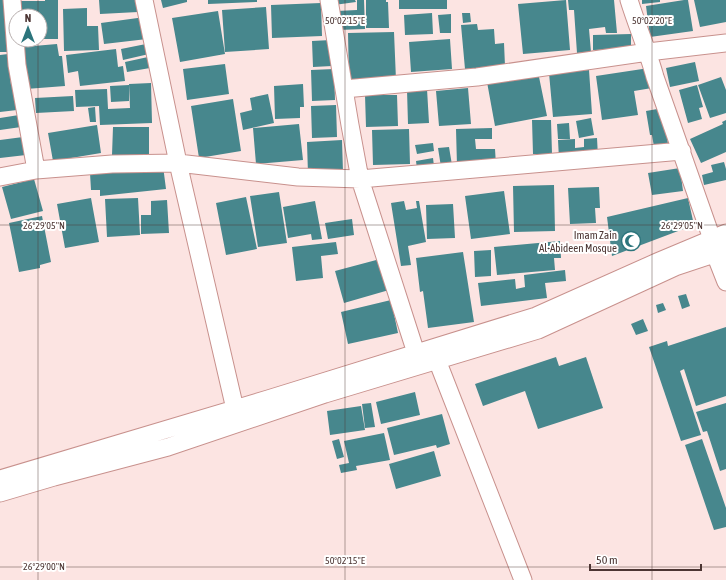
<svg xmlns="http://www.w3.org/2000/svg" width="726" height="580" viewBox="0 0 726 580" font-family="'Asap Condensed',sans-serif">
<style>
.building{fill:#47878d}
.lines{fill:none;stroke-linecap:round;stroke-linejoin:round}
.minor-casing{stroke:#c8918d;stroke-width:19}
.minor{stroke:#fff;stroke-width:17}
.ticks{fill:none;stroke:#4c3533;stroke-width:1;stroke-opacity:0.45}
.labels{text-anchor:middle;dominant-baseline:central;stroke-width:4;stroke-linejoin:round;paint-order:stroke}
.poi-label{font-size:11px;fill:#4c3533;stroke:#fff;text-anchor:end}
.ticks-label{font-size:10px;text-anchor:middle;fill:#4c3533;stroke:#fff;stroke-width:4;stroke-linejoin:round;paint-order:stroke}
</style>
<rect width="100%" height="100%" fill="#fce4e2"/>
<path class="building" d="M0 0H6L9 52H0Z
M45 0H58V39H40V16H21V1H45Z
M99 0H137L138 12 100 14Z
M161 0H187V2L163 8Z
M208 0H257V2L208 4Z
M333 0H355L356 2 334 5Z
M357 0H364L365 29 338 30 337 11 357 10Z
M366 0H386V2H388L389 28H366Z
M399 0H447V9H399Z
M566 0 570 50 523 54 518 4Z
M568 0H614L617 33H606L605 27 589 29 591 52 577 53 574 10H569Z
M642 0H660V2L642 4Z
M684 0H688L693 31 650 37 646 6Z
M694 0H726V22L700 27Z
M321 3 322 36 272 38 271 5Z
M266 7 269 49 225 52 222 10Z
M87 8V26H98L99 50 64 51 63 9Z
M218 11 225 54 180 62 172 18Z
M432 13 433 34 405 35 404 15Z
M462 13H470L471 22 463 23Z
M451 14V33H440L438 15Z
M145 17 147 39 104 44 101 23Z
M477 24 478 30 494 29 495 44 504 43 505 66 465 69 461 25Z
M394 32 396 80 349 81 348 33Z
M631 34V49L593 50V35Z
M450 39 452 69 411 72 409 42Z
M331 40 332 66 313 67 312 41Z
M57 44 59 56H62L65 86 26 89 22 47Z
M146 44 149 54 123 60 121 49Z
M116 49 118 67 123 66 125 81 80 86 78 71 68 73 66 55Z
M8 54 11 85H15L17 110 0 112V55Z
M148 57 150 68 127 72 125 62Z
M695 62 699 81 670 87 666 68Z
M225 64 229 94 187 100 183 69Z
M649 68 652 88 634 91 638 115 602 120 596 76Z
M334 69 335 100 312 101 311 70Z
M589 70 592 114 553 117 549 73Z
M538 72 547 116 495 126 487 82Z
M721 77 726 90V113L710 118 698 85Z
M151 83 152 123 100 125 99 106 76 107 75 90 107 89 108 109 130 108 129 84Z
M303 84 304 107H300V118L275 119 274 86Z
M129 85V101L111 102 110 86Z
M697 85 703 107 699 108 702 119 688 123 679 90Z
M468 88 471 124 439 126 436 91Z
M427 89 429 123 408 124 407 90Z
M268 94 274 123 243 130 240 113 252 110 250 98Z
M365 95H397L398 126 366 127Z
M73 96 74 111 36 113 35 98Z
M233 99 241 151 199 158 191 106Z
M336 105 337 137 312 138 311 106Z
M95 107 96 122H90L88 108Z
M663 108 668 144 654 147 652 135H650L646 111Z
M19 115 21 127 0 130V118Z
M591 118 594 135 579 138 576 121Z
M532 120H551L552 154H533Z
M726 120V152L701 163 690 139 723 124 722 122Z
M569 123 570 139H558L557 124Z
M299 124 303 160 256 164 253 128Z
M97 125 101 153 53 161 48 133Z
M113 127H149V156L112 155Z
M492 128V139H475L476 149H495L496 165 457 166 456 129Z
M409 129 410 164 373 165 372 130Z
M23 137 26 155 0 158V140Z
M597 138 598 157 559 159 558 140 575 139V148L584 147V139Z
M342 140 343 172 308 174 307 142Z
M433 143 434 151 417 154 415 145Z
M449 147 452 165 441 167 438 148Z
M433 158 434 166 417 169 416 161Z
M724 162 726 169V180L704 185 702 175 713 172 711 165Z
M163 166 166 189 100 196V190H91L90 173Z
M680 168 683 191 652 195 648 173Z
M34 179 43 211 11 219 2 187Z
M554 185 555 231 514 232 513 186Z
M599 187 600 208H595L596 223 570 224 568 188Z
M504 191 510 234 471 239 465 196Z
M279 192 287 243 258 247 250 196Z
M246 197 257 249 226 255 216 203Z
M91 198 99 242 65 248 57 204Z
M138 198 140 235 107 237 105 199Z
M688 198 694 225 612 256 607 217Z
M167 200 169 233 141 234V215H151V201Z
M315 201 322 239 312 240 311 234 288 238 283 207Z
M404 201 406 210 417 208 416 201H419L426 242 408 246 411 265 401 266 391 203Z
M453 204 455 238 427 239 426 205Z
M42 216 51 262 40 265V268L19 272 9 223Z
M352 219 354 235 328 239 325 223Z
M560 241 561 258H554L555 270 497 275 494 247Z
M336 242 338 254 321 256 323 278 296 281 292 247Z
M491 250V276L475 277 474 251Z
M463 252 474 322 428 328 423 291 420 292 416 258Z
M380 259 389 290 344 303 335 271Z
M565 270 566 281 545 283 547 298 481 306 478 283 515 279 516 289 525 287 524 275Z
M686 294 690 306 682 309 678 296Z
M391 300 398 333 348 344 341 312Z
M663 303 666 310 658 313 656 305Z
M643 319 648 331 636 335 631 324Z
M726 327V396L696 406 684 369 680 371 701 435 681 441 649 347 667 341 668 346Z
M556 357 559 366 586 357 603 408 538 429 525 391 483 406 475 384Z
M415 392 420 415 381 424 376 402Z
M371 403 375 427 365 428 362 404Z
M726 403V469L720 471 707 431 703 432 696 412Z
M361 406 365 430 330 435 327 411Z
M442 414 450 444 437 448 436 445 394 455 387 428Z
M384 433 390 460 356 466 357 470 341 473 339 465 349 463 344 441Z
M339 439 344 457 337 459 332 441Z
M702 439 726 508V527L714 530 685 445Z
M434 451 441 476 396 489 389 464Z"/>
<g class="lines">
<defs>
<path id="minor" d="M12 0 17 65 36 170
M144 0 178 163 235 409
M329 0 350 125 360 179 416 353
M629 0C637 26 648 51 655 77L712 239
M344 89 477 77 648 52 726 43
M0 177 36 170 112 164 178 163 298 177 360 179 682 151
M715 254 726 282
M437 360 523 580
M0 479 268 399 536 316 657 262 726 233
M0 493 54 477 168 447 325 394 538 330 675 267 726 250"/>
</defs>
<use href="#minor" class="minor-casing"/>
<use href="#minor" class="minor"/>
</g>
<path class="ticks" d="M38 0V16M345 0V580M652 0V580M38 40V580M0 225H726M0 567H726"/>
<defs>
<symbol id="mosque-ring" viewBox="-11 -11 22 22"><circle r="9.5" fill="#fff" stroke="#2c757c" stroke-width="1.5"/><path d="M3.5-4.9A6 6 0 1 0 3.5 4.9A5 5 0 1 1 3.5-4.9Z" fill="#2c757c"/></symbol>
</defs>
<g fill-rule="evenodd">
<use href="#mosque-ring" x="620" y="230" width="22" height="22"/>
</g>
<g class="labels">
<g class="poi-label">
<text x="617" y="235">Imam Zain<tspan x="617" dy="13">Al-Abideen Mosque</tspan></text>
</g>
</g>
<g class="ticks-label">
<text x="345" y="24">50°02'15"E</text>
<text x="652" y="24">50°02'20"E</text>
<text x="44" y="229">26°29'05"N</text>
<text x="682" y="229">26°29'05"N</text>
<text x="345" y="564">50°02'15"E</text>
<text x="44" y="570">26°29'00"N</text>
</g>
<g transform="translate(28 28)"><circle r="19" fill="#ffffff" stroke="#b7aead"/>
<path d="M0-3L7 15L0 10L-7 15Z" fill="#2c757c"/>
<text y="-6" font-size="11" font-weight="bold" text-anchor="middle" fill="#4c3533">N</text>
</g>
<path d="M590 564v6h111v-6" fill="none" stroke="#4c3533" stroke-width="2"/>
<text x="596" y="564" font-size="12" fill="#4c3533" stroke="#ffffff" stroke-width="3" paint-order="stroke">50 m</text>
</svg>
